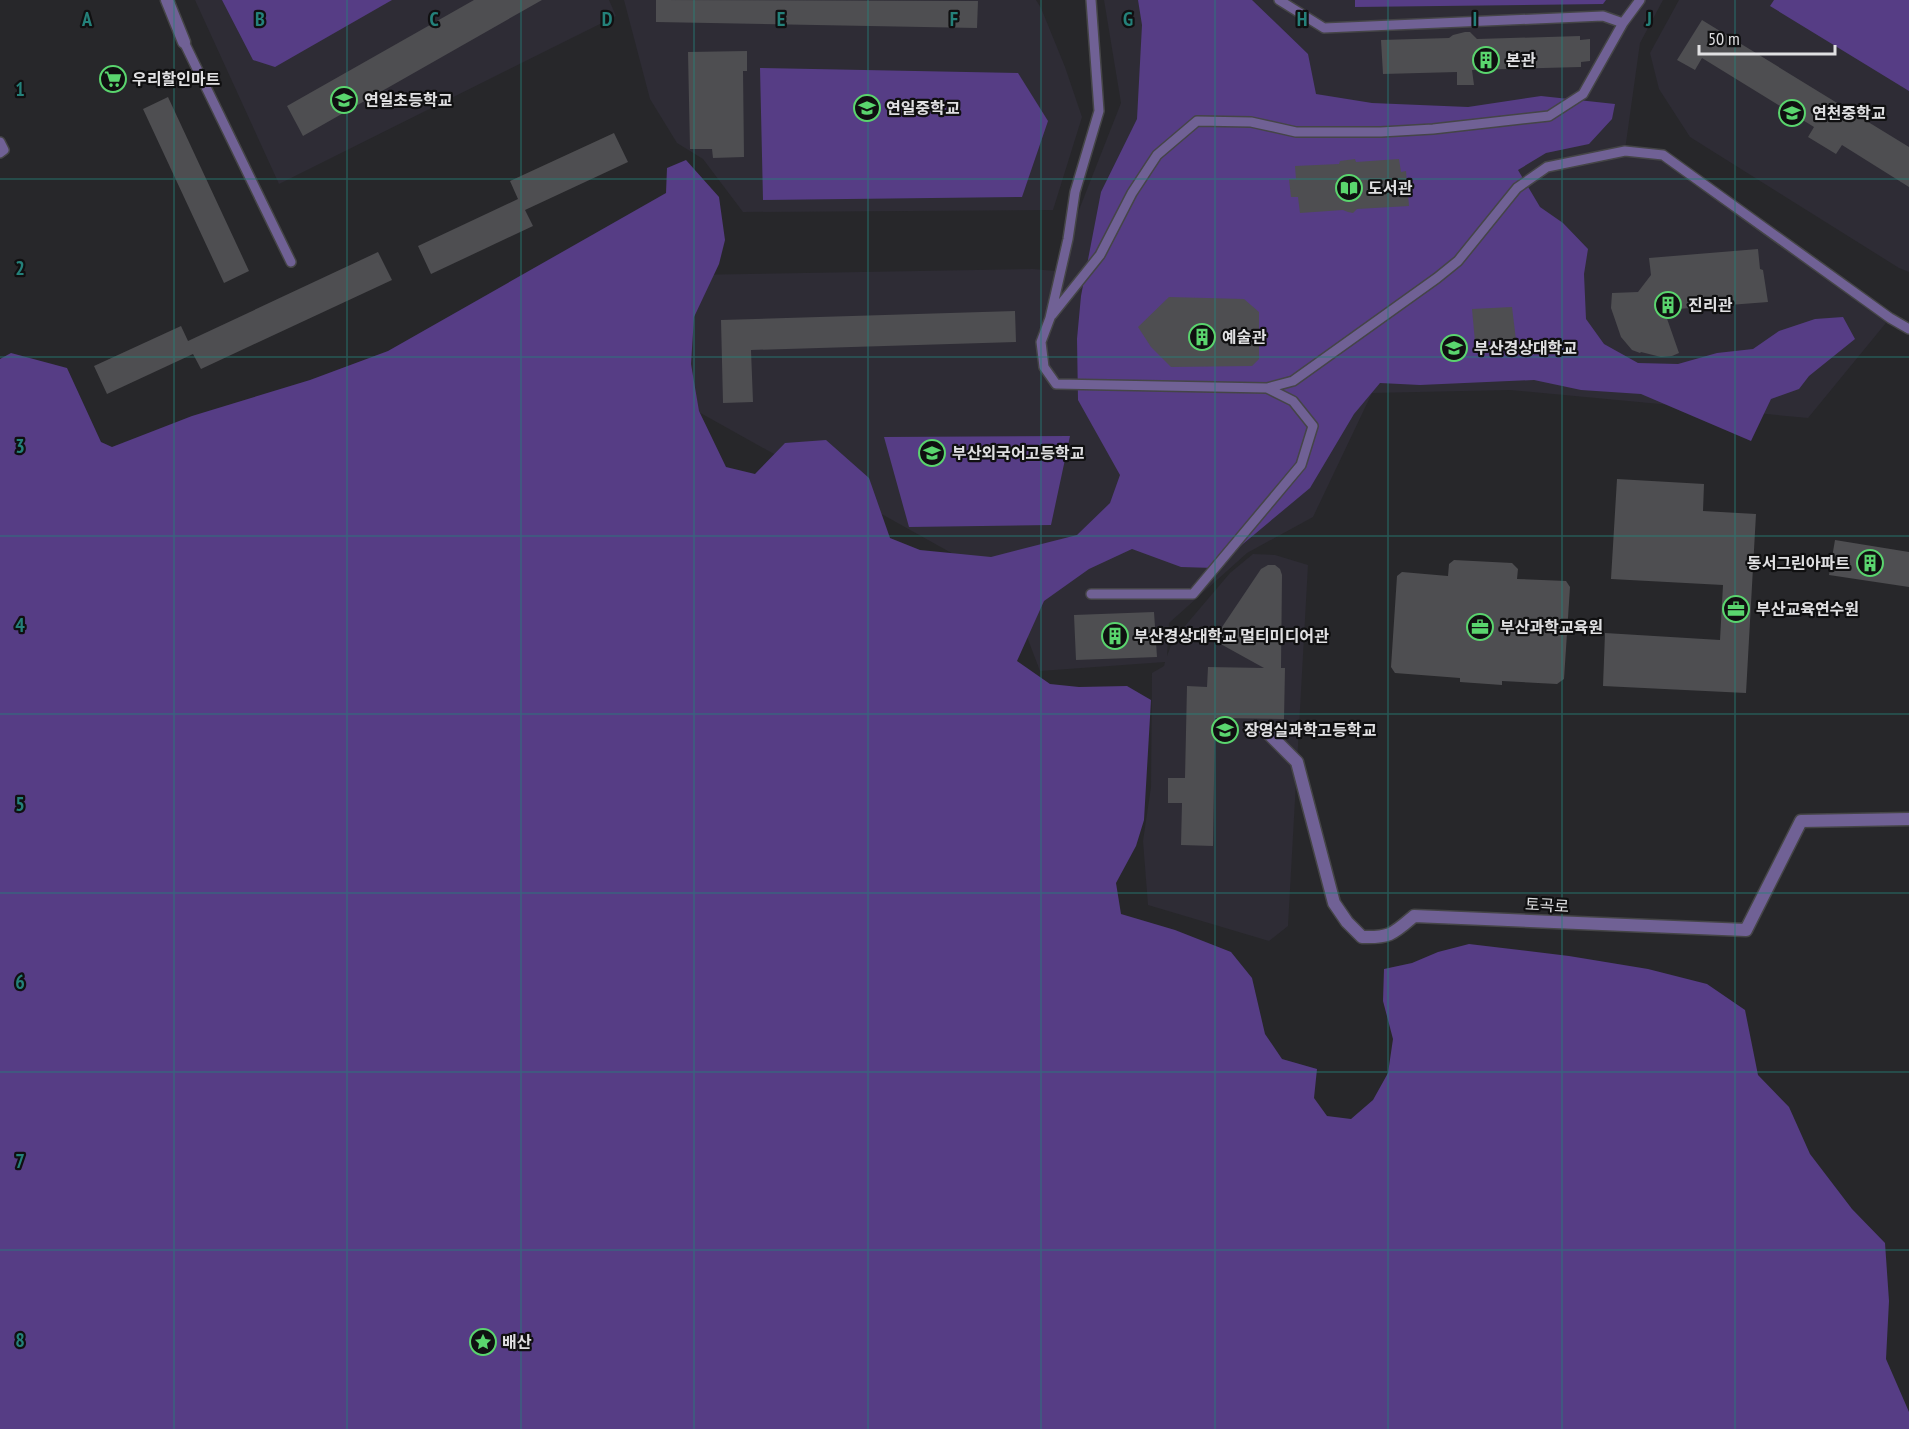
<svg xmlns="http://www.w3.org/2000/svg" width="1909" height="1429" viewBox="0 0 1909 1429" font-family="'PT Sans Narrow','Noto Sans KR',sans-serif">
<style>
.built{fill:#2e2c35}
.green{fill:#563d85}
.building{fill:#4e4e51}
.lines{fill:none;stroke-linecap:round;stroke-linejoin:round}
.service-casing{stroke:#454547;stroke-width:12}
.minor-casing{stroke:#454547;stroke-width:15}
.service{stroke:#706195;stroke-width:9}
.minor{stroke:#706195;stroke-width:12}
.grid{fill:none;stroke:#24817a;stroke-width:1.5;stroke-opacity:0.55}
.labels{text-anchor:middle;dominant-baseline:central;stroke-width:4.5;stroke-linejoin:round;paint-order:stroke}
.poi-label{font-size:16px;font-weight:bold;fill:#e0e0e2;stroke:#101011;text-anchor:start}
.street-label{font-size:16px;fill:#e0e0e2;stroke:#101011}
.grid-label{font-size:20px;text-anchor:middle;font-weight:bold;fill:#24817a;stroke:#101011;stroke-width:4.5;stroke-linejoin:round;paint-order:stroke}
</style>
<rect width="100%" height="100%" fill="#27272a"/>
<path class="built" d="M195 0H609L616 16 279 184Z
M624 0H1036L1041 8 1065 67 1082 117 1053 210 743 212 703 159 677 143 650 99Z
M1104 0H1663L1640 43 1625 150 1663 155 1890 318 1808 418 1510 390 1372 393 1313 517 1247 553 1169 623 1167 656 1173 640 1230 573 1253 554 1275 555 1308 565 1288 926 1269 941 1148 905 1143 841 1151 787 1152 673 1164 666 1165 662 1040 671 1007 584 688 406 685 275 1033 269 1055 271 1121 103Z
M1679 0H1909V272L1899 268 1690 137 1659 89 1650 53Z"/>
<path class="green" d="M222 0H392L275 67 253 60Z
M1138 0H1252L1308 54 1316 94 1372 103 1468 107 1541 96 1615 104 1612 119 1589 144 1546 153 1518 170 1540 207 1563 223 1588 249 1584 274 1586 319 1604 344 1638 363 1678 364 1717 353 1753 349 1779 331 1815 319 1843 317 1855 339 1809 376 1799 389 1771 399 1751 441 1641 394 1581 390 1534 380 1420 385 1380 383 1354 414 1310 488 1214 568 1181 567 1132 549 1089 569 1044 601 1017 661 1050 684 1079 687 1127 686 1151 700 1144 820 1136 846 1116 883 1121 914 1175 930 1231 952 1252 978 1265 1034 1282 1059 1317 1069 1314 1098 1327 1116 1351 1119 1373 1100 1388 1073 1393 1039 1383 1001 1384 969 1412 963 1438 952 1469 944 1569 956 1648 969 1707 984 1745 1010 1758 1075 1789 1107 1810 1154 1852 1209 1885 1243 1889 1301 1886 1359 1909 1412V1429H0V359L11 353 67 368 101 442 112 447 192 416 310 380 388 351 666 193 667 168 686 160 719 197 725 240 719 264 694 317 691 364 699 411 726 467 755 474 785 443 826 440 869 478 890 538 920 550 991 557 1077 535 1110 503 1120 475 1078 400 1077 339 1081 296 1101 192 1137 119 1142 25Z
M1355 0H1606L1603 4 1355 7Z
M1774 0H1909V91L1770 6Z
M760 68 1018 73 1048 121 1022 197 763 200Z
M1070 436 1051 525 909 527 884 437Z"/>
<path class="building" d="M474 0H542L303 136 287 106Z
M656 0 978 1 977 28 656 22Z
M1702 20 1909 147V187L1842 145 1836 154 1808 137 1814 127 1702 58 1695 70 1677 60Z
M1465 32H1470L1477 39 1580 36V40L1590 39V61L1581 62V67L1472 70 1474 85H1457V72L1383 74 1381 40 1449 38 1453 35Z
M747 51V71H743L744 157 713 158 712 149H690L688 52Z
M168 97 249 271 224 283 143 109Z
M614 133 628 162 525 210 533 226 431 274 418 246 518 199 510 181Z
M1355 159 1356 162 1399 159 1401 172 1406 171 1409 206 1357 209 1353 213 1348 212 1343 210 1300 213 1298 197H1291L1289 179H1296L1295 166 1339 164 1340 161Z
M1758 249 1760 269 1763 270 1768 302 1664 310 1679 353 1672 356 1661 357 1641 352 1640 353 1632 350 1621 337 1611 308 1612 293 1638 292 1651 275 1649 258Z
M378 252 392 280 201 369 193 354 107 394 94 366 181 326 188 341Z
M1169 297 1244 299 1259 312V359L1252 366 1171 367 1151 347 1138 327Z
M1512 307 1516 340 1475 342 1472 309Z
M1015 311 1016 342 751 350 753 402 723 403 721 320Z
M1617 479 1704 484 1703 511 1756 514 1746 693 1603 686 1605 633 1720 640 1723 585 1611 579Z
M1835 540 1909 552V587L1829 575Z
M1454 560 1512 563 1518 569 1517 579 1566 581 1570 587 1564 679 1557 684 1502 681V685L1460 682V678L1395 673 1391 667 1397 576 1402 572 1448 576 1449 564Z
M1268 565H1275L1280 569 1282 575 1281 668H1285L1284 719 1215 718 1213 846 1181 845 1182 803H1168V778H1185L1187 686 1207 687 1208 667 1264 668 1217 642 1218 633 1261 569Z
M1154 612 1157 657 1076 660 1074 615Z"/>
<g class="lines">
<defs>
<path id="service" d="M1091 0 1099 111 1075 192 1068 239 1050 318 1041 342 1044 367 1056 384 1267 388 1293 381 1437 278 1458 261 1517 188 1547 167 1625 151 1663 155 1890 318 1909 329
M1279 0 1324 28 1603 16 1623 23 1640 0
M184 42 291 262
M0 142 4 150 0 153
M1052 315 1100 255 1132 193 1157 155 1197 121 1251 122 1296 132H1381L1433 129 1549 116 1583 94 1623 23
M1091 594H1193L1301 465 1313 426 1293 401 1267 388"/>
<path id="minor" d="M167 0 184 42
M1263 728 1297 762 1334 903 1347 922 1362 937C1390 938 1393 934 1414 916L1746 930 1801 821 1909 819"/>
</defs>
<use href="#service" class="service-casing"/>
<use href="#minor" class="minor-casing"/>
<use href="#service" class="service"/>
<use href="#minor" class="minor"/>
</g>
<path class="grid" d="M174 0V1429M347 0V1429M521 0V1429M694 0V1429M868 0V1429M1041 0V1429M1215 0V1429M1388 0V1429M1562 0V1429M1735 0V1429M0 179H1909M0 357H1909M0 536H1909M0 714H1909M0 893H1909M0 1072H1909M0 1250H1909"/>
<defs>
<symbol id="building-ring" viewBox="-11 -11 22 22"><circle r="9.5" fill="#101011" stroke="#5ad56e" stroke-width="1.5"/><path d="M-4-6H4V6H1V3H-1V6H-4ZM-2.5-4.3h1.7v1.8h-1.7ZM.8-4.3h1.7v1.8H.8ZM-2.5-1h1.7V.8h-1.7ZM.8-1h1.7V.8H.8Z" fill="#5ad56e"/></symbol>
<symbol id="supermarket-ring" viewBox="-11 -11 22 22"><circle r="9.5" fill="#101011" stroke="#5ad56e" stroke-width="1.5"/><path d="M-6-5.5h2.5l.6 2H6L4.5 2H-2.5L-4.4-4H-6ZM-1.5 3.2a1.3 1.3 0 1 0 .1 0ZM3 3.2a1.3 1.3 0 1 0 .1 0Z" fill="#5ad56e"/></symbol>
<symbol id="school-ring" viewBox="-11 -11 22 22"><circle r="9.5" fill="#101011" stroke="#5ad56e" stroke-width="1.5"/><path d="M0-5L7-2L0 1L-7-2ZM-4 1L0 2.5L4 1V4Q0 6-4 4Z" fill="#5ad56e"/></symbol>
<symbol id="library-ring" viewBox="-11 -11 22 22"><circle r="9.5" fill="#101011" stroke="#5ad56e" stroke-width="1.5"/><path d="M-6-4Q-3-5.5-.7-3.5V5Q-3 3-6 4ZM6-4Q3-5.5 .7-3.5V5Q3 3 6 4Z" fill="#5ad56e"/></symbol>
<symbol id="university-ring" viewBox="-11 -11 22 22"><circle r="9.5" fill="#101011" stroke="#5ad56e" stroke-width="1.5"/><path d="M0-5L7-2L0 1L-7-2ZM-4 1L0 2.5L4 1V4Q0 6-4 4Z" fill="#5ad56e"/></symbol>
<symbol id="office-ring" viewBox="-11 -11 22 22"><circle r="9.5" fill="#101011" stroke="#5ad56e" stroke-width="1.5"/><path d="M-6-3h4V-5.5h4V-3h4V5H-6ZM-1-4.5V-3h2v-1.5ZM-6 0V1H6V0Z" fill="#5ad56e"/></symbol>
<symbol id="sight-ring" viewBox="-11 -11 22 22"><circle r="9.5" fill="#101011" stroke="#5ad56e" stroke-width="1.5"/><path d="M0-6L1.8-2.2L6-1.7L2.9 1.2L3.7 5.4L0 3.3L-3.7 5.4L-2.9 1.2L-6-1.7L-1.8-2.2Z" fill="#5ad56e"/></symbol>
</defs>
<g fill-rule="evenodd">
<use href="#building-ring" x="1471" y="45" width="30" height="30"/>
<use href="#supermarket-ring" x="98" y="64" width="30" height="30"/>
<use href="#school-ring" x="329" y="85" width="30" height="30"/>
<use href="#school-ring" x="852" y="93" width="30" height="30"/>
<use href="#school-ring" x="1777" y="98" width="30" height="30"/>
<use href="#library-ring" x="1334" y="173" width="30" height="30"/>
<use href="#building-ring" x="1653" y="290" width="30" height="30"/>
<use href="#building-ring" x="1187" y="322" width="30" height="30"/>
<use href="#university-ring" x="1439" y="333" width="30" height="30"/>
<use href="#school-ring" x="917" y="438" width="30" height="30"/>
<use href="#building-ring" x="1855" y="548" width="30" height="30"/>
<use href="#office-ring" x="1721" y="594" width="30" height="30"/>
<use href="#office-ring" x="1465" y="612" width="30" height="30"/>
<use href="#building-ring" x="1100" y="621" width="30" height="30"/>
<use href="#school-ring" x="1210" y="715" width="30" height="30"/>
<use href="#sight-ring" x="468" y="1327" width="30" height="30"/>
</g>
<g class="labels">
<g class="poi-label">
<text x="1506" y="60">본관</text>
<text x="132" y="79">우리할인마트</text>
<text x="364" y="100">연일초등학교</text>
<text x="886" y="108">연일중학교</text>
<text x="1812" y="113">연천중학교</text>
<text x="1368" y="188">도서관</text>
<text x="1688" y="305">진리관</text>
<text x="1222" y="337">예술관</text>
<text x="1474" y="348">부산경상대학교</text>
<text x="952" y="453">부산외국어고등학교</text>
<text x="1850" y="563" text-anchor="end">동서그린아파트</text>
<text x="1756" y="609">부산교육연수원</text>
<text x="1500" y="627">부산과학교육원</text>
<text x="1134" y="636">부산경상대학교 멀티미디어관</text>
<text x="1244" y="730">장영실과학고등학교</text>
<text x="502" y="1342">배산</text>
</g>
<g class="street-label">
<text transform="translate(1547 905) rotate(3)">토곡로</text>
</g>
</g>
<g class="grid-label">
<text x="87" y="26">A</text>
<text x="260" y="26">B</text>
<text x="434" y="26">C</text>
<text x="607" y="26">D</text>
<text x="781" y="26">E</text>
<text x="954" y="26">F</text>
<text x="1128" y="26">G</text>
<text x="1302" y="26">H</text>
<text x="1475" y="26">I</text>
<text x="1649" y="26">J</text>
<text x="20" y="96">1</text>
<text x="20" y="275">2</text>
<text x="20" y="453">3</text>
<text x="20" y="632">4</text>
<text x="20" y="811">5</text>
<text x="20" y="989">6</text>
<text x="20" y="1168">7</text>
<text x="20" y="1347">8</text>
</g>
<path d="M1699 45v9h136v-9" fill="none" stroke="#e0e0e2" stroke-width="3"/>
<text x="1708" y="45" font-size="18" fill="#e0e0e2" stroke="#101011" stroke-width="4.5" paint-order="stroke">50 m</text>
</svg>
